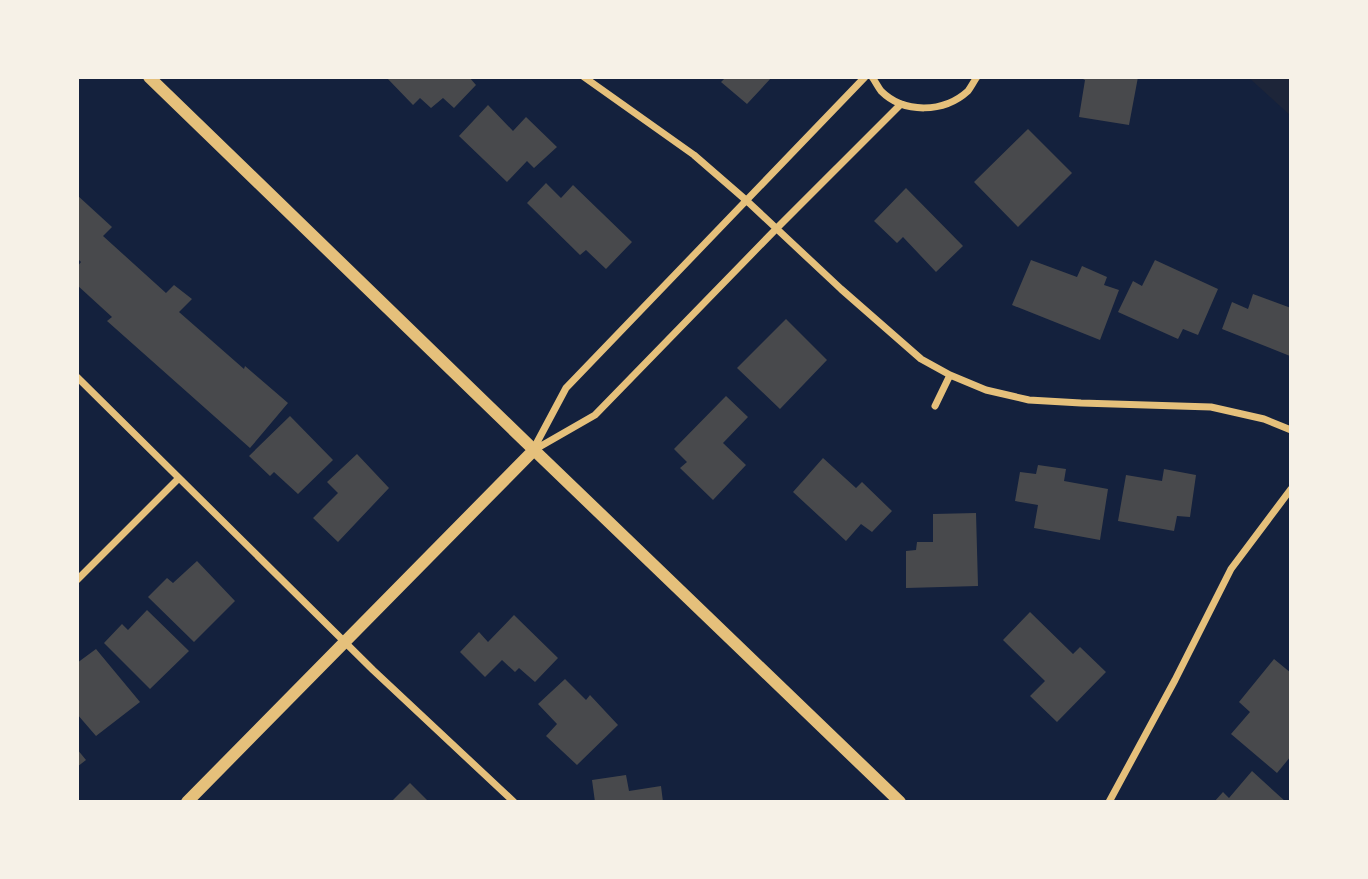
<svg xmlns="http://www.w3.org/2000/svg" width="1368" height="879" viewBox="0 0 1368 879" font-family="'Source Sans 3',sans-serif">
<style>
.green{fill:#1d2539}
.building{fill:#48494c}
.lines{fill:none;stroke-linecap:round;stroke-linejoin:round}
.minor{stroke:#e5c07b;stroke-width:7}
.tertiary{stroke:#e5c07b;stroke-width:12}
</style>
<rect width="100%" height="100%" fill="#14213d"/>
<path class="green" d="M1248 77H1291V116Z"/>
<path class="building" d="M386 77H469L476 85 454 108 443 98 431 108 420 98 413 105Z
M726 77H772L747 104 721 82Z
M1079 77H1138L1129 125 1079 117 1085 80Z
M488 105 513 131 526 117 557 147 534 168 527 161 507 182 459 136Z
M1028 129 1072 173 1018 227 974 182Z
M546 183 561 198 573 185 632 242 606 269 586 250 580 255 527 203Z
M906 188 963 246 936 272 903 237 897 243 874 221Z
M77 195 112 227 103 236 166 293 174 285 192 299 179 312 244 369 245 366 288 403 250 448 107 321 112 317 77 285V267L81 262 77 258Z
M1031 260 1077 277 1082 266 1107 277 1104 285 1119 290 1100 340 1012 305Z
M1155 260 1218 289 1198 335 1183 329 1178 339 1118 312 1133 281 1142 286Z
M1253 294 1291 308 1290 356 1222 329 1232 302 1248 309Z
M786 319 827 360 780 409 737 368Z
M726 396 748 417 723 443 746 465 713 500 680 468 687 462 674 449Z
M290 416 333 460 298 494 274 472 270 476 249 456Z
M357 454 389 488 338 542 313 518 338 493 327 482Z
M823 458 856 488 862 482 892 511 872 532 861 524 846 541 793 492Z
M1038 465 1066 469 1064 481 1108 489 1100 540 1034 528 1038 505 1015 501 1020 472 1036 474Z
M1164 469 1196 475 1190 517 1177 516 1174 531 1118 521 1126 475 1162 481Z
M976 513 978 586 906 588V551L916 550 917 542H933V514Z
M197 561 235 601 194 642 148 597 167 578 173 583Z
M147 610 189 651 150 689 104 643 122 624 128 630Z
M1030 612 1073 654 1080 647 1106 672 1057 722 1030 696 1045 681 1003 640Z
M514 615 558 658 535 682 519 668 515 672 502 660 485 677 460 652 479 632 488 642Z
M96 649 140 702 96 736 77 714V663Z
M1274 659 1291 673V756L1277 773 1231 734 1250 712 1239 702Z
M565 679 586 700 590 695 618 725 577 765 546 736 557 724 538 704Z
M77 749 86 760 77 767Z
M1252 771 1286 802H1214L1223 792 1229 798Z
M626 775 629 791 661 786 663 802H595L592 780Z
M410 783 429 802H391Z"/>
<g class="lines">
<path class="minor" d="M584 77 694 155 747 201 841 289 921 359 950 375 986 390 1029 400 1081 403 1211 407 1264 419 1291 430
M872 77C875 81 878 87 881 91 904 114 944 113 968 91 971 87 974 81 977 77
M77 377 373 670 514 802
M935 406 950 375
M534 448 566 388 865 77
M534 450 595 415 776 229 901 104
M77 580 179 478
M1109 802 1175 680 1231 569 1291 489"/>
<path class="tertiary" d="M149 77 534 450 900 802
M187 802 534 450"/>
</g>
<rect width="1368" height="879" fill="none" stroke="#f6f1e7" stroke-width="158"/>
</svg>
